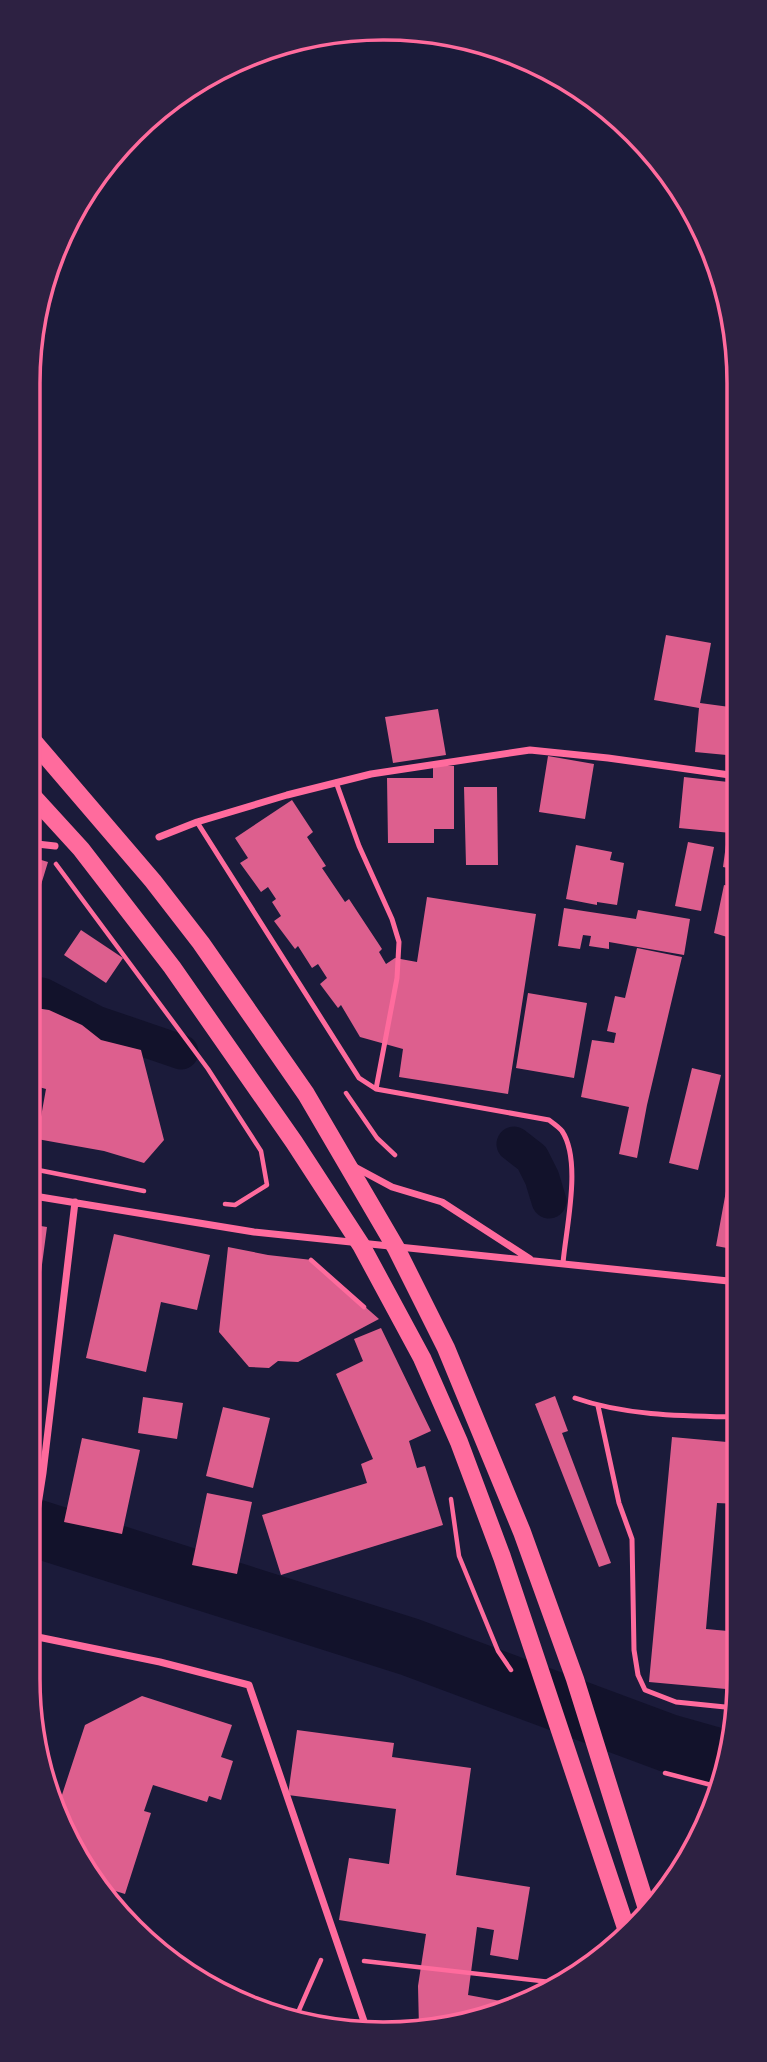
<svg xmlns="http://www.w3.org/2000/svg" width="767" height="2062" viewBox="0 0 767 2062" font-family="Jost,sans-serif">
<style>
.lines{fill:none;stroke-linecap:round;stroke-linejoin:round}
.canal{stroke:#12122b;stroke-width:35}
.river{stroke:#12122b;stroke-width:58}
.building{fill:#dd5f8e}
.path{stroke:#ff6b9d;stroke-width:4.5}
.service{stroke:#ff6b9d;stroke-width:5}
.minor{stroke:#ff6b9d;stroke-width:7}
.primary{stroke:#ff6b9d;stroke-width:18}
.rim{fill:none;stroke:#ff6b9d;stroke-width:3.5}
</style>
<rect width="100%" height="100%" fill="#1b1b3a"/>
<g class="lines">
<path class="canal" d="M28 993 42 995 96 1023 181 1052
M514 1144 532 1158 542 1178 549 1201"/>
<path class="river" d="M28 1526 410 1647 668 1743 728 1760"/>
</g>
<path class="building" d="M666 635 711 643 700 703 737 708V756L695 752 699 708 654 700Z
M438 709 446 755 393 763 385 717Z
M548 756 594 764 585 819 539 812Z
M433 766H454V829H434V843H388L387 778H433Z
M684 777 737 783 731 833 679 828Z
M464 787H497L498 865H466Z
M292 800 313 832 307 837 326 866 322 868 345 902 349 899 382 949 379 952 386 964 395 958 417 962 427 897 536 914 508 1094 399 1077 403 1049 360 1037 341 1005 338 1008 320 984 327 978 318 964 312 968 298 946 295 949 274 921 281 916 272 902 276 899 268 887 261 892 240 863 248 858 235 838Z
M727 837 737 838V870L723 867Z
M688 842 714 847 701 911 675 906Z
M576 845 612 852 610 860 624 863 617 905 597 902V905L566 899Z
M28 856 48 862 32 914 28 913Z
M724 885 737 888V940L714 933Z
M564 908 636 919 638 910 690 919 684 955 609 942V949L589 946 591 936 583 935 580 949 558 946Z
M81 930 123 958 106 983 64 955Z
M637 948 682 957 647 1105 637 1158 619 1154 629 1107 581 1097 592 1040 614 1043 616 1033 607 1031 615 996 625 998Z
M528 993 587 1003 574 1078 516 1068Z
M28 1007 49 1010 82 1025 101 1040 141 1050 164 1140 144 1163 104 1151 37 1139 46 1089 28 1084Z
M692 1068 721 1075 698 1170 669 1163Z
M728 1180 738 1181V1250L716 1246Z
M28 1224 47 1227 41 1272 28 1270Z
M114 1234 210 1255 197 1310 161 1302 146 1372 86 1358Z
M228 1247 268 1255 312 1260 379 1319 298 1362 278 1361 269 1368 249 1367 219 1332Z
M381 1328 431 1431 409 1441 417 1468 425 1466 443 1525 281 1575 262 1515 367 1483 361 1464 373 1459 336 1374 363 1361 354 1339Z
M555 1396 568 1431 562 1433 611 1563 599 1567 535 1404Z
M143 1397 183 1403 177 1439 138 1433Z
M223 1407 270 1418 253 1488 206 1476Z
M672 1437 738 1443 739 1504 717 1503 706 1629 739 1632 737 1690 649 1682Z
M82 1438 140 1450 122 1534 64 1522Z
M207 1493 252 1502 237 1574 192 1565Z
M142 1696 232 1725 221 1757 233 1761 221 1800 209 1796 207 1802 153 1785 144 1811 151 1813 125 1894 109 1889 106 1896 57 1810 85 1725Z
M297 1730 394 1743 392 1757 471 1768 456 1875 530 1887 518 1960 490 1955 494 1930 477 1927 468 1995 512 2003 453 2027 419 2028 418 1986 426 1934 339 1920 349 1858 389 1864 396 1809 288 1795Z"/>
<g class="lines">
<path class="path" d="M56 864 208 1069 261 1151 267 1185 235 1205 225 1204
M346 1093 377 1138 395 1155
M28 1168 144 1191
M311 1260 364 1307
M451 1499 459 1556 498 1651 511 1670
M665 1773 719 1787
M364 1961 559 1983
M296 2017 321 1960"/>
<path class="service" d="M336 782 359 846 392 919 399 942 397 978 376 1089
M197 822 359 1078 376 1089 549 1120C553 1123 559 1127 562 1131 582 1161 566 1228 563 1263
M575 1398C626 1416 685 1416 738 1417
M598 1406 619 1503 632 1539 634 1650 638 1675 645 1690 676 1702 735 1708"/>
<path class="minor" d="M159 837 197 822 287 795 371 774 530 750 608 758 737 776
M28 843 55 846
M353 1166 392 1187 442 1202 530 1259
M28 1195 254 1232 738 1282
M28 1569 43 1473 75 1202
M28 1635 160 1662 249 1685 367 2030"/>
<path class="primary" d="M28 735 153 881 201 943 306 1094 396 1248 446 1348 522 1532 575 1679 648 1912
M28 791 81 849 172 967 294 1142 361 1245 422 1358 459 1442 502 1557 627 1931"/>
</g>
<path d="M0 0H767V2062H0ZM383 40H384A343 343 0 0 1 727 383V1679A343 343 0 0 1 384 2022H383A343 343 0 0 1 40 1679V383A343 343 0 0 1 383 40Z" fill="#2d2142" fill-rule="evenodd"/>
<path class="rim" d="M383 40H384A343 343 0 0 1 727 383V1679A343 343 0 0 1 384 2022H383A343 343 0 0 1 40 1679V383A343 343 0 0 1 383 40Z"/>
</svg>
